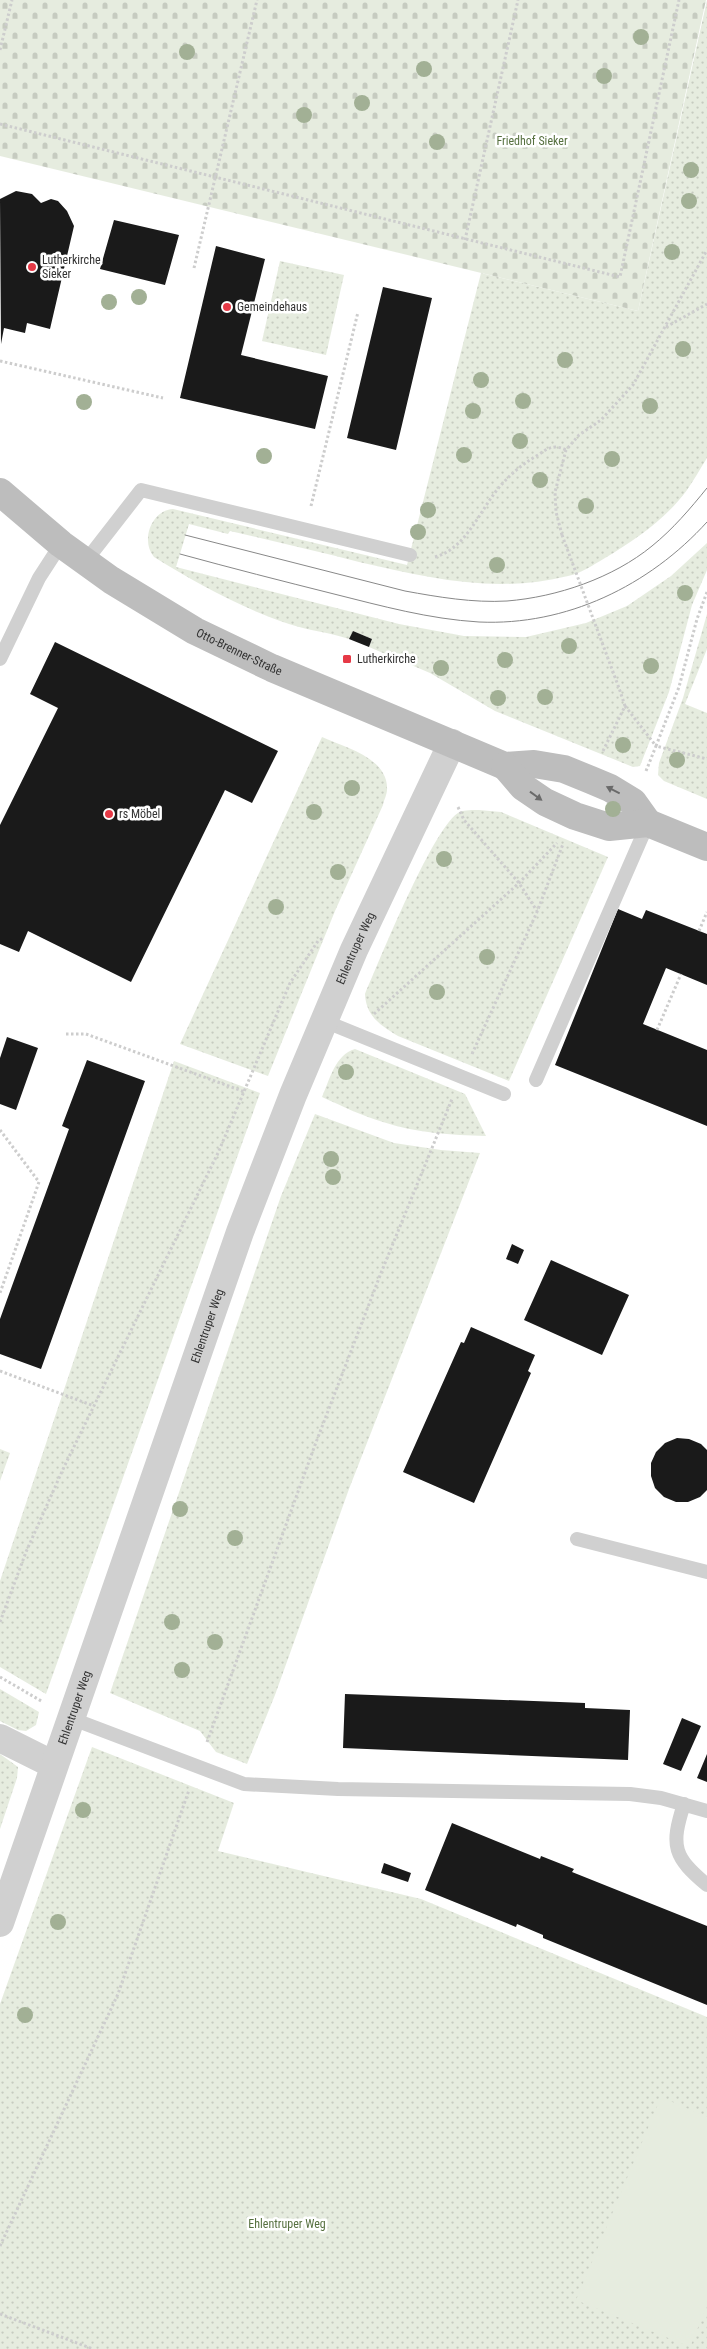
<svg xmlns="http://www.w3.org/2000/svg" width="707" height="2349" viewBox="0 0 707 2349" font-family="'Roboto Condensed',sans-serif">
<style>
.green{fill:url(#green-dots)}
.cemetery{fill:url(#cemetery-stones)}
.pitch{fill:#e6ecdf}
.building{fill:#1a1a1a}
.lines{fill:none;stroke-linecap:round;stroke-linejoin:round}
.path{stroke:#cdcdcd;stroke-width:3;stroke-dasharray:2.5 2.5;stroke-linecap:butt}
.lane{stroke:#d0d0d0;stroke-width:14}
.street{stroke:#d0d0d0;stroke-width:28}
.secondary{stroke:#bdbdbd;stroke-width:28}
.tram{stroke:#888;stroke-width:1}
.path-bridge{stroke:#cdcdcd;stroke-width:3;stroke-dasharray:2.5 2.5;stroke-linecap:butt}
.tree{fill:#a2b095}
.oneway{fill:#6a6a6a}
.poi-dot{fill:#e63946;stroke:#fff;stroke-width:2}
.labels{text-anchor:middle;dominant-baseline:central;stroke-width:5;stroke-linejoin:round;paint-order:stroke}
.park-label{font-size:12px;fill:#56703f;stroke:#fff}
.poi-label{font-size:12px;fill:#333;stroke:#fff;text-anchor:start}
.street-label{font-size:12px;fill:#333;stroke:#fff}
</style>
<defs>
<pattern id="green-dots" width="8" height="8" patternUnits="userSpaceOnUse" patternTransform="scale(1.25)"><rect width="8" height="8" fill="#e6ecdf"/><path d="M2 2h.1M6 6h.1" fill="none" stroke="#c6cbc0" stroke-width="1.8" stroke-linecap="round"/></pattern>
<pattern id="cemetery-stones" width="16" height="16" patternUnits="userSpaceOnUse" patternTransform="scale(1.25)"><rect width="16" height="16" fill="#e6ecdf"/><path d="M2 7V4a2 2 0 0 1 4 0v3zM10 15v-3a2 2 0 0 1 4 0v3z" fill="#c6cbc0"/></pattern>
</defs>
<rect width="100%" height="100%" fill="#fff"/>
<path class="green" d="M707 0V458C700 469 694 480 687 490 666 519 635 540 605 558 593 565 582 573 568 576 497 594 428 578 359 562 316 551 273 541 230 531L228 534 189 524 176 567 399 624 464 636 526 637 586 623 627 606 671 576 707 543V570L692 605 669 692 640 766 633 767 495 711 430 673 369 647 372 639 353 631 349 639C329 632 309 631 289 624 241 608 196 583 154 557 140 540 152 510 173 509L407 565 481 273 638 311Z
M280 261 344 275 326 355 262 341Z
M707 614V649L685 704 707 713V799L664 781 658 775 659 763 683 698Z
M322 737C344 747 389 758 387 790 387 794 384 800 383 805L335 911 268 1076 180 1044Z
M479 810 501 812 608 857 509 1081 398 1036C380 1025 366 1016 365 994 378 964 435 822 460 812 465 810 473 810 479 810Z
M355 1049 465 1094 486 1136C451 1135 416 1133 383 1122 362 1116 342 1106 322 1097 330 1079 335 1055 355 1049Z
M174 1061 260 1093 46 1694 0 1667V1581Z
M315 1114 394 1143 441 1150 480 1153 349 1489 275 1695 247 1764 216 1752 200 1731 110 1693 281 1196Z
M0 1449 10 1453 0 1481Z
M0 1689 39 1712 36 1725 26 1731 18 1730 0 1721Z
M92 1747 234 1803 218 1851 421 1899 707 2017V2349H0V2004Z
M0 1754 18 1767 17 1778 0 1829Z"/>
<path class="cemetery" d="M0 0H706L638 311 0 156Z"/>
<path class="pitch" d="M661 2097 707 2117V2306L690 2347 576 2300Z"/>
<path class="building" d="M16 191 32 194 41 203 51 199 58 201 67 211 74 226 50 329 27 323 25 333 4 328 1 344 0 199Z
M114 220 179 235 165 285 100 269Z
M216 246 265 259 241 355 328 376 315 429 180 398Z
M383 287 432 298 396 450 347 438Z
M353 631 372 639 369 647 349 639Z
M55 642 278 751 252 803 225 790 131 982 28 931 19 952 0 944V825L58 708 30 694Z
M618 909 642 919 646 910 707 934V985L666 968 643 1024 707 1050V1126L555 1065Z
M7 1037 38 1048 16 1110 0 1104V1058Z
M87 1060 145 1081 41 1369 0 1354V1319L69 1129 62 1126Z
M512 1244 524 1250 518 1264 506 1259Z
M551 1260 629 1295 602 1355 524 1320Z
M471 1327 535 1355 528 1371 531 1373 474 1503 403 1472 461 1342 464 1343Z
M677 1438 689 1439 701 1444 707 1450V1490L700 1497 688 1502H676L664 1497 655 1488 651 1476V1463L656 1452 665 1443Z
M345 1694 585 1703V1708L630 1710 628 1760 343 1748Z
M682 1718 701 1726 681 1771 663 1764Z
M707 1754V1782L697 1778Z
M452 1823 540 1859 541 1856 574 1869 572 1872 707 1926V2005L543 1938V1935L517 1924 516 1927 425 1890Z
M384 1863 411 1873 408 1882 381 1873Z"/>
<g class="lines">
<path class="path" d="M0 50 12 0
M0 124 620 277 679 0
M465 240 518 0
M194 268 257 0
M666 327 707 304
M0 361 163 398
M311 506 358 312
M562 535 556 512 555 492 566 450 579 435 601 420 633 385 707 250
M435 557C468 548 480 508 502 484 513 472 524 463 538 455 548 448 554 444 566 450
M707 592 697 619 679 687 656 746 707 759
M625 706 656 746 646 771
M603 751 625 706 619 688
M458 807 464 820 519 883 537 911
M699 931 707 912
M374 1014 519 883 557 843
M657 1030 681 974
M66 1034H86L245 1092
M472 1054 537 912 563 844
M0 1130 39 1182 0 1293
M0 1371 94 1406
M0 1622 26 1552 64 1467 218 1153 290 983 318 941 323 938
M0 1677 43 1702
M207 1742 315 1445 381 1273 452 1099
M0 2246 118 1994 189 1790
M0 2314 93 2349"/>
<path class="lane" d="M85 562 141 490 410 555
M0 659 39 578 61 544
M324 1021 504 1094
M536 1080 648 823
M577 1539 707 1572
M70 1718 244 1784 338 1789 630 1794 661 1798 707 1811
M684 1804C670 1847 674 1857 707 1885"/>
<g class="street">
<path d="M0 1738 54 1765"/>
<path id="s1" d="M0 1923 240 1232 293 1095 354 950 452 743"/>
</g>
<g class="secondary">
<path id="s2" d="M0 492 61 544 111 580 195 631 272 668 505 766 534 764 564 769 591 780 610 788 633 802 648 823"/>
<path d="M505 766 523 787 545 802 575 816 609 827 648 823 707 847"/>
</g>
<path class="tram" d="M185 535 405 591C438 597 473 603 507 601 557 597 613 578 652 546 673 529 690 509 707 488
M180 554C231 568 282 581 334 594 382 606 429 619 479 622 566 626 649 586 707 522"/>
<path class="path-bridge" d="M562 535 619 688"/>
</g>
<g class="tree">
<circle cx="641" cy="37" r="8"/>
<circle cx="187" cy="52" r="8"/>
<circle cx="424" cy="69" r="8"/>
<circle cx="604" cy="76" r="8"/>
<circle cx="362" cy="103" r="8"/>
<circle cx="304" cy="115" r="8"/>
<circle cx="437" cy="142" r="8"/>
<circle cx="691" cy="170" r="8"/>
<circle cx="689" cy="201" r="8"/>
<circle cx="672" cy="252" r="8"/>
<circle cx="139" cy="297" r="8"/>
<circle cx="109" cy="302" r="8"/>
<circle cx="683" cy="349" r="8"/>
<circle cx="565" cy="360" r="8"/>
<circle cx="481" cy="380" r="8"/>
<circle cx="523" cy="401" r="8"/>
<circle cx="84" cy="402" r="8"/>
<circle cx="650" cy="406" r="8"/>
<circle cx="473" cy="411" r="8"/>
<circle cx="520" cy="441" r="8"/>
<circle cx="464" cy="455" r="8"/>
<circle cx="264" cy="456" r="8"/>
<circle cx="612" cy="459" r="8"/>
<circle cx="540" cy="480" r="8"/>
<circle cx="586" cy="506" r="8"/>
<circle cx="428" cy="510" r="8"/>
<circle cx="418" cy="532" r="8"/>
<circle cx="497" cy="565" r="8"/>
<circle cx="685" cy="593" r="8"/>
<circle cx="569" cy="646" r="8"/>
<circle cx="505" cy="660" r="8"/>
<circle cx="651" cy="666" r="8"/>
<circle cx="441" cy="668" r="8"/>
<circle cx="545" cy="697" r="8"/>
<circle cx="498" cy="698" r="8"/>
<circle cx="623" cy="745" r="8"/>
<circle cx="677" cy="760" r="8"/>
<circle cx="352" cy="788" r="8"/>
<circle cx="613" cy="809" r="8"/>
<circle cx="314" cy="812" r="8"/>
<circle cx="444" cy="859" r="8"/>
<circle cx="338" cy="872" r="8"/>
<circle cx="276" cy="907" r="8"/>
<circle cx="487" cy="957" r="8"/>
<circle cx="437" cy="992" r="8"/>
<circle cx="346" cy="1072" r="8"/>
<circle cx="331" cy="1159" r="8"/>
<circle cx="333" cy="1177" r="8"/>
<circle cx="180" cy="1509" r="8"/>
<circle cx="235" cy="1538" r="8"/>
<circle cx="172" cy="1622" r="8"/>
<circle cx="215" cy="1642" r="8"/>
<circle cx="182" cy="1670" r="8"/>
<circle cx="83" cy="1810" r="8"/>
<circle cx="58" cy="1922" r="8"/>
<circle cx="25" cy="2015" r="8"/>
</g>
<defs><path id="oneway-solid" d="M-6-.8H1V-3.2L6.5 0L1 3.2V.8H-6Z" transform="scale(1.25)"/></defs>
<g class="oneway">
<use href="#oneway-solid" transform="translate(613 790) rotate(-153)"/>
<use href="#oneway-solid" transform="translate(536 796) rotate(36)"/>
</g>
<g class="poi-dot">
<circle cx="32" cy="267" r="5"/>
<circle cx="227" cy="307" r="5"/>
<rect x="342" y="654" width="10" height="10" rx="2.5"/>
<circle cx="109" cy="814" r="5"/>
</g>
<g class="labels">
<g class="park-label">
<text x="532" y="141">Friedhof Sieker</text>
<text x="287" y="2224">Ehlentruper Weg</text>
</g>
<g class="poi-label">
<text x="42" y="260">Lutherkirche<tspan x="42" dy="14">Sieker</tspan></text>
<text x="237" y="307">Gemeindehaus</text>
<text x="357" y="659">Lutherkirche</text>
<text x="119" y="814">rs Möbel</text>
</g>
<g class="street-label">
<text stroke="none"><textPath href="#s2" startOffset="289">Otto-Brenner-Straße</textPath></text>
<text stroke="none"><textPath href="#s1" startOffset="1038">Ehlentruper Weg</textPath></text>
<text stroke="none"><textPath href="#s1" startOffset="632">Ehlentruper Weg</textPath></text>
<text stroke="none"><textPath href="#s1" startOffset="228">Ehlentruper Weg</textPath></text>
</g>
</g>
</svg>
